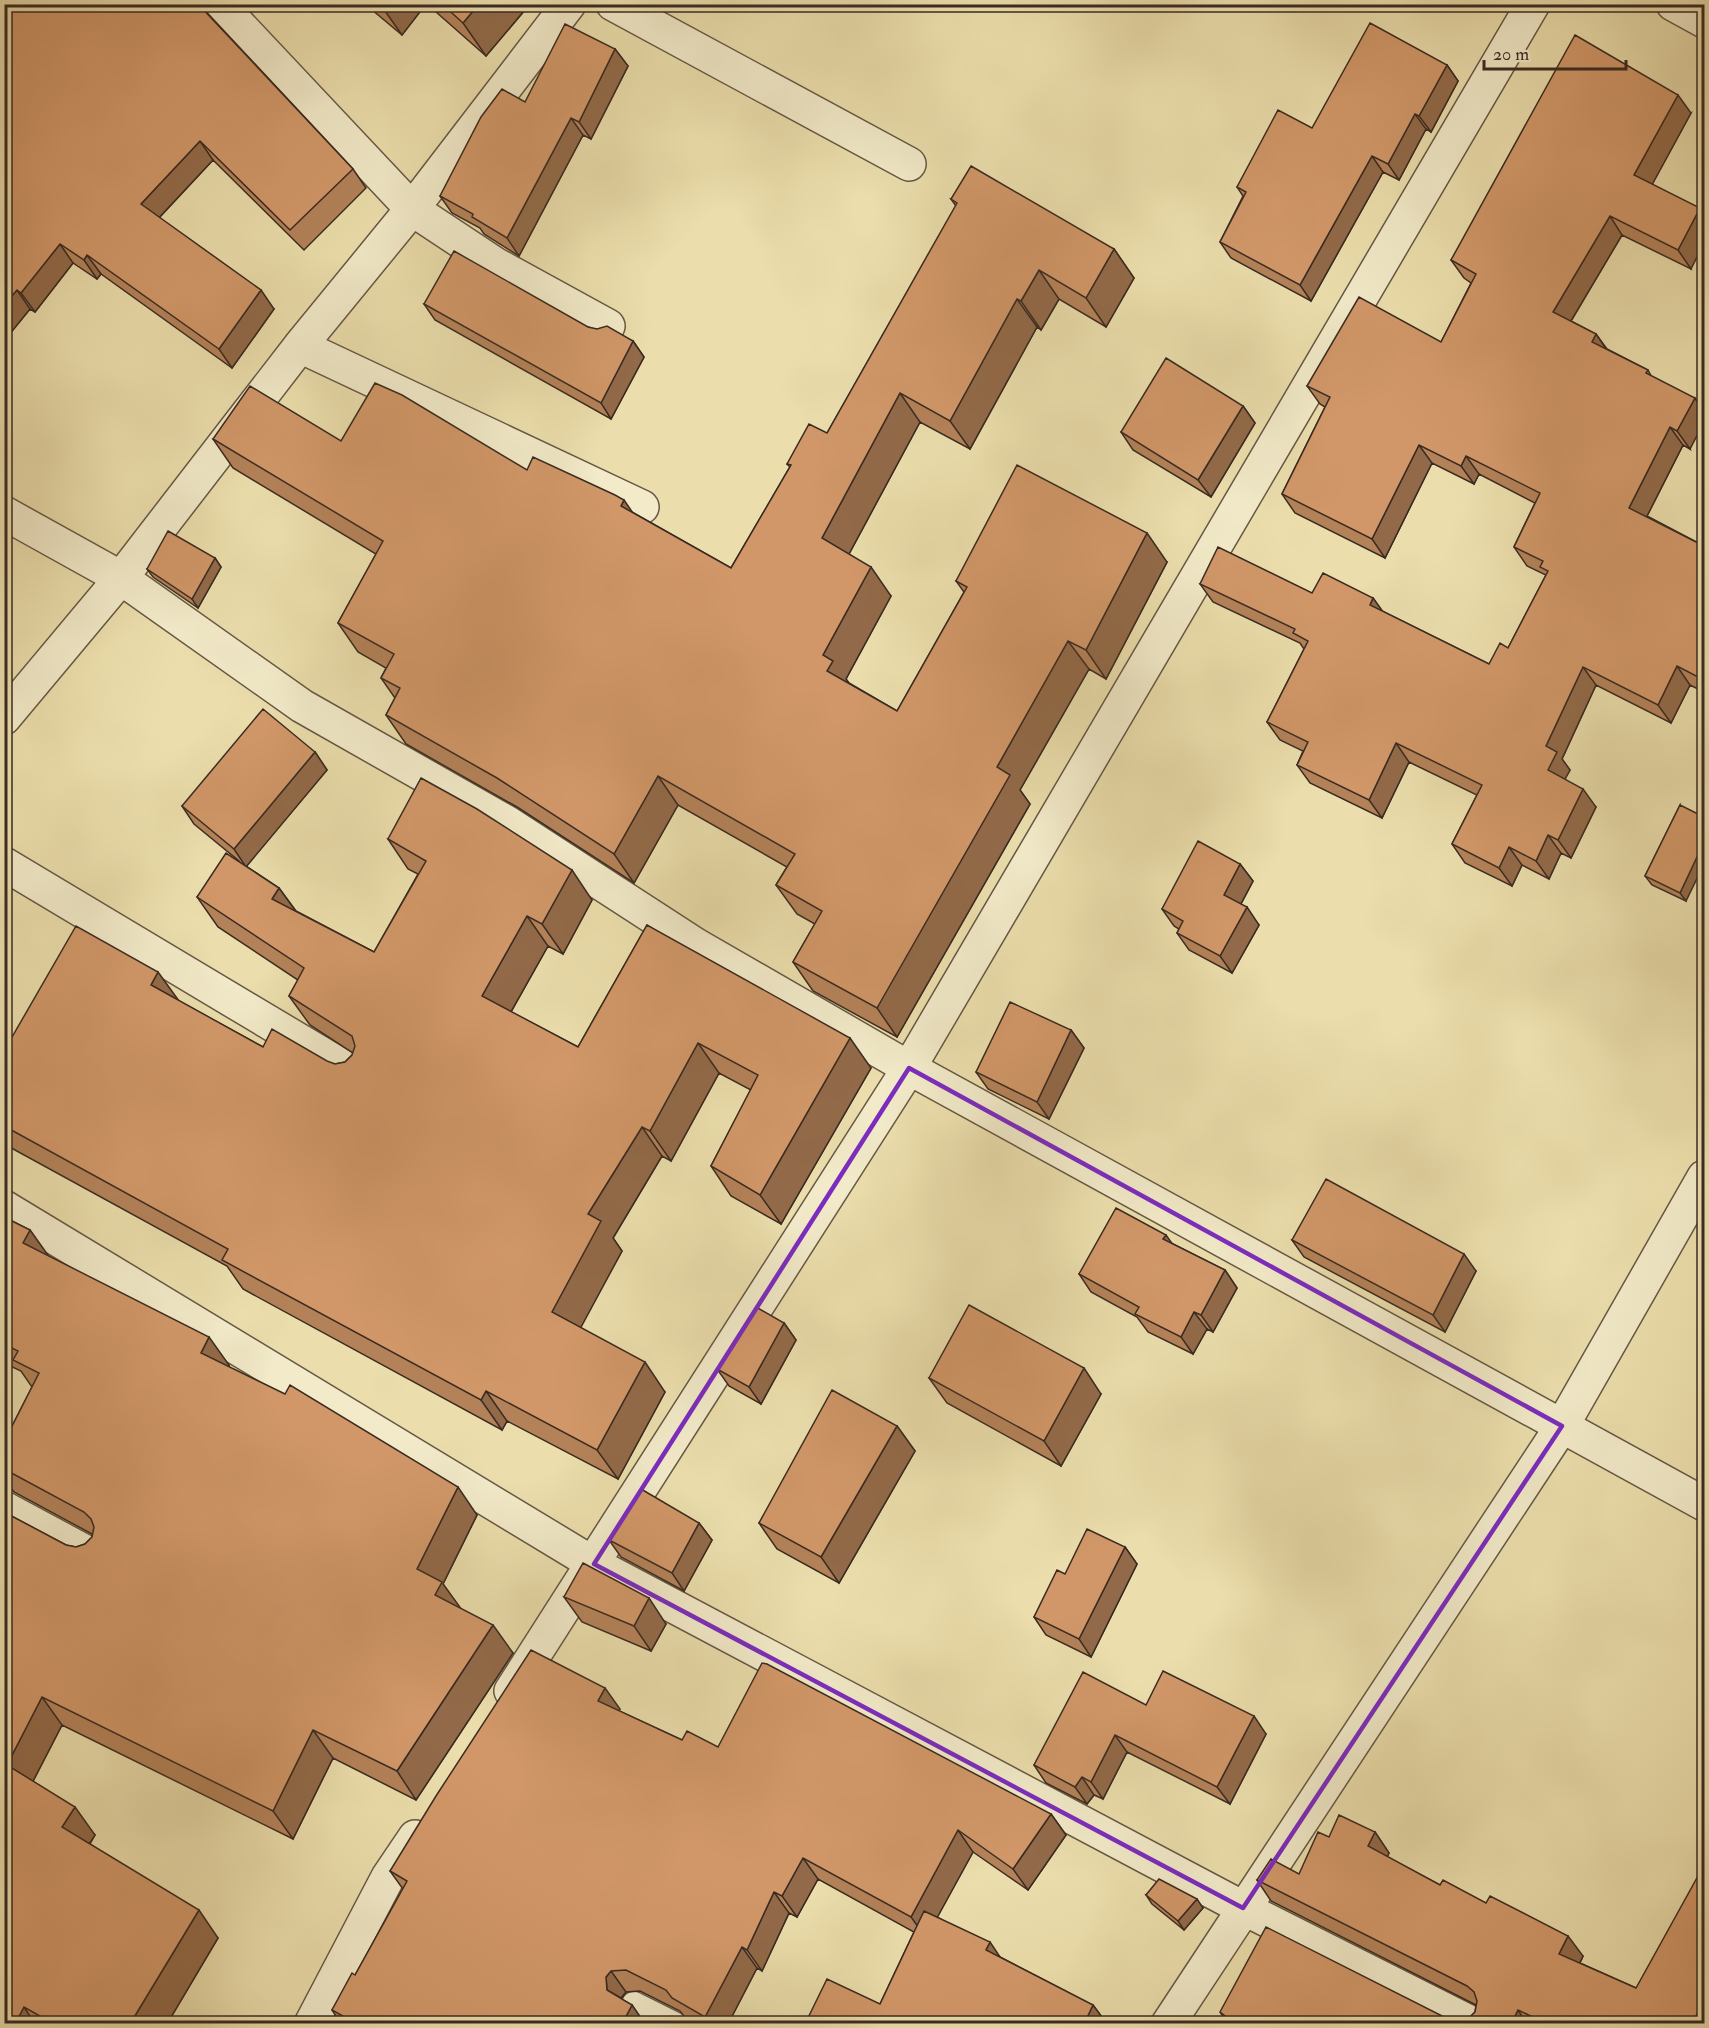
<svg xmlns="http://www.w3.org/2000/svg" width="1709" height="2028" viewBox="0 0 1709 2028" font-family="'IM FELL Double Pica',serif">
<style>
.lines{fill:none;stroke-linecap:round;stroke-linejoin:round}
.service-casing{stroke:#665844;stroke-width:27}
.minor-casing{stroke:#665844;stroke-width:36}
.tertiary-casing{stroke:#665844;stroke-width:36}
.service{stroke:#f2eac9;stroke-width:24}
.minor{stroke:#f2eac9;stroke-width:33}
.tertiary{stroke:#f2eac9;stroke-width:33}
.wall{fill:#b48259;stroke:#3a2b22;stroke-width:1.5}
.shaded-wall{fill:#926a49;stroke:#3a2b22;stroke-width:1.5}
.building{fill:#d19768;stroke:#3a2b22;stroke-width:1.5}
.marked{fill:none;stroke:#7b2cbf;stroke-width:4.5;stroke-linejoin:round}
</style>
<rect width="100%" height="100%" fill="#ebdeac"/>
<filter id="stains"><feTurbulence type="fractalNoise" baseFrequency=".00333" numOctaves="4"/><feColorMatrix values="0 0 0 0 .2 0 0 0 0 .09 0 0 0 0 .02 0 0 0 .5 -.17"/></filter>
<radialGradient id="worn" r=".72"><stop offset=".6" stop-color="#630" stop-opacity="0"/><stop offset="1" stop-color="#630" stop-opacity=".3"/></radialGradient>
<g class="lines">
<defs>
<path id="service" d="M634 2004 674 2024"/>
<path id="minor" d="M219 4 412 209 495 264 608 326
M613 4 909 164
M300 346 642 507
M4 513 121 578 302 706 508 823 696 945 909 1068 1704 1504
M4 718 121 578 300 346 412 209 569 4
M4 864 357 1075
M4 1207 594 1564 1243 1908 1473 2024
M4 1508 95 1557
M511 1691 909 1068 1533 4
M311 2024 388 1877 415 1837
M1168 2024 1562 1426 1704 1177"/>
<path id="tertiary" d="M1673 4 1704 21"/>
</defs>
<use href="#service" class="service-casing"/>
<use href="#minor" class="minor-casing"/>
<use href="#tertiary" class="tertiary-casing"/>
<use href="#service" class="service"/>
<use href="#minor" class="minor"/>
<use href="#tertiary" class="tertiary"/>
</g>
<path class="wall" d="M4 4H199L353 169 366 188 304 250 213 160 159 218 274 309 232 368 101 274 97 279 73 263 35 312 30 309 4 341Z
M365 4H426L402 35Z
M427 4H530L486 56Z
M615 49 628 66 591 139 583 135 519 256 484 234 480 228 452 213 440 196 525 102Z
M1447 65 1458 81 1431 132 1426 129 1399 180 1383 172 1311 301 1231 258 1220 242 1243 196 1237 187 1312 128Z
M1691 113 1652 184 1691 269 1622 235 1571 321 1596 334 1607 349 1648 370 1690 449 1683 445 1647 516 1704 546V692L1690 685 1671 723 1596 685 1562 759 1570 770 1565 779 1596 807 1571 858 1561 853 1549 879 1522 865 1512 886 1465 863 1452 844 1477 795 1409 762 1382 818 1310 783 1297 765 1303 751 1280 740 1267 722 1304 649 1300 643 1213 602 1200 584 1373 598 1382 611 1489 664 1508 648 1546 575 1527 566 1514 547 1535 503 1479 474 1474 484 1432 463 1385 558 1295 513 1282 494 1325 407 1320 404 1307 386 1441 342 1471 283 1464 278 1451 260Z
M951 199 1114 249 1134 278 1106 327 1059 299 1041 330 1037 327 970 449 920 422 849 554 891 596 846 679 849 683 897 711 964 592 956 581 1167 562 1106 679 1089 669 1020 790 1030 804 897 1037 813 991 793 962 815 924 797 914 776 885 787 867 678 805 634 883 517 807 406 744 386 715 395 698 381 678 386 668 358 652 338 623 376 554 233 468 213 439 341 441 527 470 632 512 731 568 790 467 787 464 827 433 956 206Z
M424 304 588 327 633 341 644 357 611 419 435 320Z
M1243 406 1255 423 1211 497 1133 450 1121 432Z
M215 558 221 567 198 608 153 577 147 569Z
M315 752 327 770 246 866 279 888 296 911 374 952 418 874 408 869 388 839 592 900 563 954 548 946 511 1012 578 1047 647 925 871 1068 781 1224 731 1196 711 1166 751 1090 719 1073 671 1161 662 1156 613 1238 622 1251 580 1327 665 1392 618 1479 507 1421 502 1430 243 1289 227 1266 4 1144V1051L177 1000 263 1047 335 1064 345 1062 352 1055 353 1053 310 1025 289 996 298 980 218 927 197 897 239 861 194 824 182 806Z
M1680 805 1686 901 1652 885 1645 876Z
M1240 864 1253 881 1241 904 1259 925 1232 973 1189 950 1177 933 1179 929 1174 926 1162 909Z
M1071 1030 1084 1048 1049 1119 988 1089 976 1072Z
M4 1217 30 1230 48 1256 229 1365V1367L477 1515 443 1584 460 1608 513 1653 416 1800 333 1758 293 1839 62 1725 33 1781 95 1835 90 1844 218 1938 167 2024H4V1512L66 1545 76 1547 85 1544 92 1537V1534L14 1492 4 1479V1442L32 1387 21 1371 4 1363Z
M1292 1240 1476 1271 1445 1332 1304 1257Z
M1171 1243 1225 1270 1237 1288 1213 1332 1207 1329 1193 1354 1148 1332 1137 1317 1091 1292 1079 1274Z
M784 1323 796 1340 761 1404 729 1386 717 1369Z
M929 1378 1101 1394 1061 1466 947 1403Z
M897 1426 915 1451 839 1583 777 1549 759 1523Z
M699 1523 712 1540 684 1591 621 1557 609 1540Z
M1125 1547 1137 1564 1091 1657 1046 1635 1034 1617 1065 1574Z
M564 1597 666 1624 651 1651 582 1622Z
M1146 1705 1266 1734 1230 1804 1127 1752 1103 1799 1094 1795 1087 1804 1046 1783 1034 1765Z
M620 1709 619 1711 682 1740 1051 1814 1066 1835 1028 1890 973 1852 937 1917 1000 1957 1093 2005 1107 2024H805L880 2004 914 1932 818 1879 797 1917 789 1913 762 1971 757 1968 728 2024H694L687 2020 680 2011 640 1991 626 1992 621 1999 632 2005 645 2024H341L332 2010 355 1975 403 1889 390 1871Z
M1375 1832 1389 1853 1387 1857 1440 1885 1583 1956 1580 1963 1636 1988 1704 2024H1236L1450 2020 1460 2022 1468 2019 1475 2012 1476 2005 1271 1901 1257 1880 1299 1874 1329 1837Z
M1146 1895 1203 1908 1184 1930 1152 1904Z
M1220 2012 1236 2024H1228Z"/>
<path class="shaded-wall" d="M380 4H426L402 35Z
M479 4H530L486 56 463 23Z
M615 49 628 66 591 139 579 122Z
M1447 65 1458 81 1431 132 1419 116Z
M1678 95 1691 113 1647 194 1634 175Z
M1415 114 1426 129 1399 180 1388 164Z
M571 118 583 135 519 256 507 238Z
M200 141 213 160 154 223 141 204Z
M1372 156 1383 172 1311 301 1300 285Z
M1700 208 1704 214V243L1691 269 1678 250Z
M1610 216 1622 235 1565 331 1553 312Z
M60 244 73 263 35 312 21 293Z
M1114 249 1134 278 1106 327 1086 298Z
M87 255 101 274 97 279 84 260Z
M1039 270 1059 299 1041 330 1021 301Z
M17 290 30 309 4 341V305Z
M261 290 274 309 232 368 219 349Z
M1017 299 1037 327 970 449 950 421Z
M1596 334 1609 353 1592 342Z
M633 341 644 357 611 419 601 403Z
M900 393 920 422 842 567 822 538Z
M1695 398 1704 412V422L1690 449 1677 431Z
M1243 406 1255 423 1211 497 1198 480Z
M1670 427 1683 445 1642 526 1629 508Z
M1419 445 1432 463 1385 558 1372 539Z
M1466 456 1479 474 1474 484 1461 466Z
M624 500 644 529 621 506Z
M1147 533 1167 562 1106 679 1086 650Z
M215 558 221 567 198 608 192 599Z
M871 567 891 596 846 679 853 690 827 671 823 655Z
M1373 598 1386 616 1370 605Z
M1068 641 1089 669 1020 790 1030 804 897 1037 877 1008 997 767Z
M1677 666 1690 685 1671 723 1658 705Z
M1583 667 1596 685 1562 759 1570 770 1560 788 1548 770 1546 746Z
M1704 668V685L1700 678Z
M1396 743 1409 762 1382 818 1369 800Z
M315 752 327 770 246 867 234 849Z
M658 776 678 805 634 883 614 854Z
M1583 789 1596 807 1571 858 1558 840Z
M1548 835 1561 853 1549 879 1536 861Z
M1704 842V864L1686 901 1680 893Z
M1509 847 1522 865 1512 886 1499 868Z
M1240 864 1253 881 1236 913 1224 895Z
M572 870 592 900 563 954 542 924Z
M279 888 300 917 272 899Z
M1247 907 1259 925 1232 973 1220 956Z
M527 916 548 946 503 1026 482 996Z
M158 972 179 1001 151 985Z
M1071 1030 1084 1048 1049 1119 1037 1102Z
M850 1038 871 1068 781 1224 760 1195Z
M698 1043 719 1073 671 1161 650 1131Z
M642 1127 662 1156 613 1238 622 1251 573 1342 552 1312 588 1214Z
M30 1230 50 1258 23 1243Z
M1166 1235 1178 1252 1163 1239Z
M1464 1254 1476 1271 1445 1332 1433 1315Z
M1225 1270 1237 1288 1213 1332 1201 1315Z
M1194 1312 1207 1329 1193 1354 1181 1337Z
M784 1323 796 1340 761 1404 749 1387Z
M209 1337 229 1365 221 1382 201 1353Z
M645 1362 665 1392 618 1479 597 1450Z
M1084 1368 1101 1394 1061 1466 1044 1441Z
M486 1391 507 1421 502 1430 481 1400Z
M897 1426 915 1451 839 1583 821 1557Z
M458 1487 477 1515 443 1584 462 1610 455 1623 417 1569Z
M699 1523 712 1540 684 1591 672 1573Z
M1125 1547 1137 1564 1091 1657 1079 1639Z
M649 1598 666 1624 651 1651 634 1626Z
M493 1625 513 1653 416 1800 397 1771Z
M605 1688 620 1709 612 1722 598 1701Z
M42 1697 62 1725 27 1793 7 1765Z
M1254 1716 1266 1734 1230 1804 1217 1787Z
M313 1730 333 1758 293 1839 273 1811Z
M1115 1735 1127 1752 1103 1799 1091 1782Z
M1082 1777 1094 1795 1087 1804 1075 1787Z
M75 1807 95 1835 82 1855 62 1827Z
M1051 1814 1066 1835 1028 1890 1013 1869Z
M958 1830 973 1852 926 1938 911 1917Z
M1375 1832 1389 1853 1382 1867 1368 1846Z
M803 1858 818 1879 797 1917 782 1896Z
M774 1892 789 1913 762 1971 747 1950Z
M1197 1899 1203 1908 1184 1930 1178 1921Z
M199 1910 218 1938 167 2024H130Z
M1568 1936 1583 1956 1574 1975 1559 1954Z
M990 1942 1004 1963 986 1950Z
M742 1947 757 1968 728 2024H710L705 2017Z
M611 1971 626 1992 621 1998 607 1990 606 1977Z
M1704 2000V2024H1692Z
M632 2005 645 2024H622Z
M1093 2005 1107 2024H1084Z
M24 2007 35 2024H15Z
M1518 2010 1527 2024H1511Z"/>
<path class="building" d="M4 4H198L353 169 290 230 200 141 141 204 261 290 219 349 87 255 84 260 60 244 21 293 17 290 4 305Z
M442 4H479L463 23Z
M1370 23 1447 65 1419 116 1415 114 1388 164 1372 156 1300 285 1220 242 1246 192 1237 187 1278 110 1312 128Z
M565 24 615 49 579 122 571 118 507 238 472 217 473 214 440 196 481 117 502 89 525 102Z
M1575 35 1678 95 1634 175 1700 208 1678 250 1610 216 1553 312 1596 334 1592 342 1648 370 1646 373 1695 398 1677 431 1670 427 1629 508 1704 546V668L1700 678 1677 666 1658 705 1583 667 1546 746 1557 752 1548 770 1583 789 1558 840 1548 835 1536 861 1509 847 1499 868 1452 844 1482 785 1396 743 1369 800 1297 765 1308 742 1267 722 1308 641 1293 633 1295 629 1200 584 1218 547 1312 593 1323 573 1373 598 1370 605 1489 664 1500 643 1508 648 1548 571 1540 567 1543 561 1514 547 1540 493 1466 456 1461 466 1419 445 1372 539 1282 494 1330 397 1307 386 1359 297 1441 342 1476 274 1451 260Z
M971 166 1114 249 1086 298 1039 270 1021 301 1017 299 950 421 900 393 822 538 871 567 823 655 833 661 827 671 897 711 967 587 956 581 1017 465 1147 533 1086 650 1068 641 997 767 1010 775 877 1008 793 962 822 911 776 885 795 854 658 776 614 854 497 778 386 715 400 688 381 678 394 654 338 623 383 541 213 439 250 386 341 441 375 383 402 395 527 470 533 457 615 495 624 500 621 506 731 568 791 465 787 464 809 424 827 433 957 203 951 199Z
M454 251 588 327 597 329 607 326 633 341 601 403 424 304Z
M1166 358 1243 406 1198 480 1121 432Z
M168 531 215 558 192 599 147 569Z
M263 709 315 752 234 849 182 806Z
M421 778 477 809 572 870 542 924 527 916 482 996 578 1047 647 925 850 1038 760 1195 711 1166 758 1075 698 1043 650 1131 642 1127 588 1214 601 1221 552 1312 645 1362 597 1450 486 1391 481 1400 222 1260 228 1249 4 1126V1051L76 926 158 972 151 985 263 1047 272 1029 327 1061 335 1064 345 1062 352 1055 355 1046 352 1036 289 996 304 968 197 897 226 853 279 888 272 899 374 952 426 861 388 839Z
M1680 805 1704 817V842L1680 893 1645 876Z
M1198 841 1240 864 1224 895 1247 907 1220 956 1177 933 1183 921 1162 909Z
M1010 1002 1071 1030 1037 1102 976 1072Z
M1326 1179 1464 1254 1433 1315 1292 1240Z
M1116 1208 1166 1235 1163 1239 1225 1270 1201 1315 1194 1312 1181 1337 1135 1314 1139 1307 1079 1274Z
M4 1217 30 1230 23 1243 209 1337 201 1353 285 1394 290 1385 458 1487 417 1569 442 1582 435 1595 493 1625 397 1771 313 1730 273 1811 42 1697 7 1765 75 1807 62 1827 199 1910 130 2024H54L24 2007 15 2024H4V1512L66 1545 76 1547 85 1544 92 1537 94 1527 91 1519 84 1512 4 1469V1442L39 1373 13 1360 18 1351 4 1344Z
M969 1305 1084 1368 1044 1441 929 1378Z
M756 1307 784 1323 749 1387 717 1369Z
M832 1390 897 1426 821 1557 759 1523Z
M641 1489 699 1523 672 1573 609 1540Z
M1087 1529 1125 1547 1079 1639 1034 1617 1057 1570 1065 1574Z
M583 1563 649 1598 634 1626 564 1597Z
M531 1650 605 1688 598 1701 682 1740 687 1731 718 1747 762 1663 767 1664 1051 1814 1013 1869 958 1830 911 1917 803 1858 782 1896 774 1892 747 1950 742 1947 705 2017 672 1998 666 1990 626 1970 611 1971 606 1977 607 1990 632 2005 622 2024H347L348 2019 332 2010 352 1973 355 1975 407 1881 390 1871 436 1796Z
M1163 1671 1254 1716 1217 1787 1115 1735 1091 1782 1082 1777 1075 1787 1034 1765 1083 1672 1146 1705Z
M1339 1815 1375 1832 1368 1846 1440 1885 1443 1880 1486 1903 1490 1896 1568 1936 1559 1954 1636 1988 1703 1867 1704 1868V2000L1692 2024H1548L1518 2010 1511 2024H1236L1220 2012 1266 1927 1450 2020 1460 2022 1468 2019 1475 2012 1477 2001 1474 1992 1467 1986 1257 1880 1271 1859 1299 1874 1318 1832 1329 1837Z
M1159 1879 1197 1899 1178 1921 1146 1895Z
M924 1911 990 1942 986 1950 1093 2005 1084 2024H805L827 1979 880 2004Z"/>
<path class="marked" d="M909 1068 1562 1426 1243 1908 594 1564Z"/>
<rect width="1709" height="2028" fill="none" stroke="#ebdeac" stroke-width="24"/>
<rect x="6" y="6" width="1697" height="2016" fill="none" stroke="#3a2b22" stroke-width="3"/>
<rect x="12" y="12" width="1685" height="2004" fill="none" stroke="#3a2b22" stroke-width="1.5"/>
<path d="M1484 60v9h142v-9" fill="none" stroke="#3a2b22" stroke-width="3"/>
<text x="1493" y="60" font-size="18" fill="#3a2b22" stroke="#f2eac9" stroke-width="4.5" paint-order="stroke">20 m</text>
<rect width="100%" height="100%" filter="url(#stains)"/>
<rect width="100%" height="100%" fill="url(#worn)"/>
</svg>
